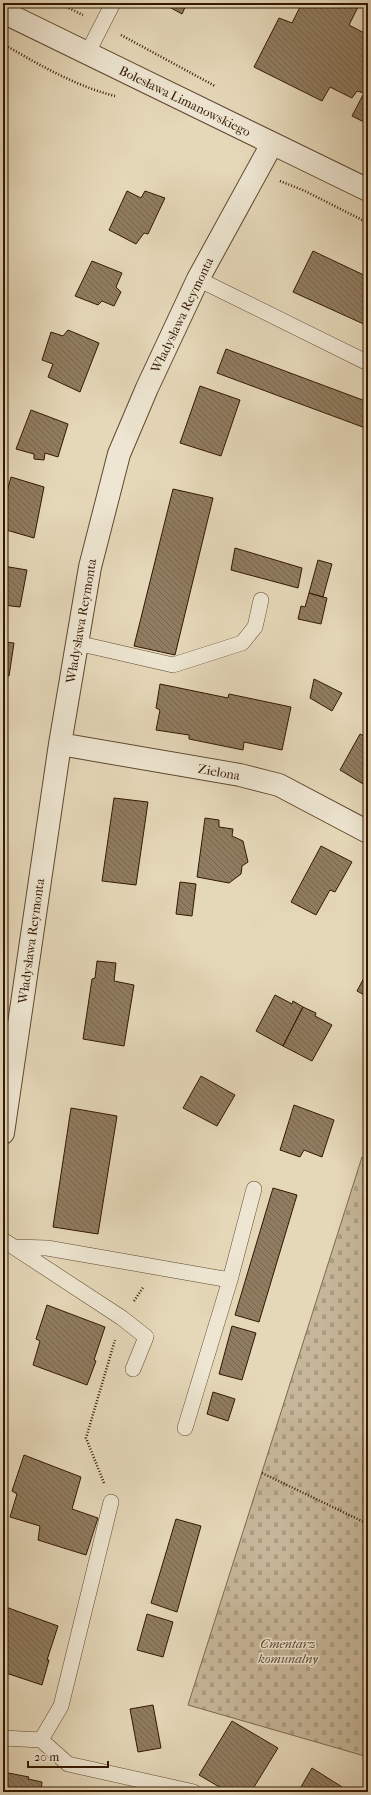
<svg xmlns="http://www.w3.org/2000/svg" width="371" height="1795" viewBox="0 0 371 1795" font-family="'IM FELL French Canon',serif">
<style>
.cemetery{fill:url(#cemetery-stones);stroke:#7d684d}
.building{fill:url(#building-back-hatch);stroke:#331800}
.lines{fill:none;stroke-linecap:round;stroke-linejoin:round}
.service-casing{stroke:#60482e;stroke-width:16}
.minor-casing{stroke:#60482e;stroke-width:24}
.tertiary-casing{stroke:#60482e;stroke-width:24}
.path{stroke:#331800;stroke-width:2.5;stroke-dasharray:1 2;stroke-linecap:butt}
.service{stroke:#eee6d2;stroke-width:15}
.minor{stroke:#eee6d2;stroke-width:22}
.tertiary{stroke:#eee6d2;stroke-width:22}
.labels{text-anchor:middle;dominant-baseline:central;stroke-width:3;stroke-linejoin:round;paint-order:stroke}
.street-label{font-size:13px;fill:#331800;stroke:#eee6d2}
.park-label{font-size:13px;font-style:italic;fill:#5f482e;stroke:#eee6d2}
</style>
<defs>
<pattern id="cemetery-stones" width="16" height="16" patternUnits="userSpaceOnUse"><rect width="16" height="16" fill="#c7b79a"/><path d="M2 7V4a2 2 0 0 1 4 0v3zM10 15v-3a2 2 0 0 1 4 0v3z" fill="#ab9d83"/></pattern>
<pattern id="building-back-hatch" width="6" height="6" patternUnits="userSpaceOnUse"><rect width="6" height="6" fill="#907c60"/><path d="M-1 5l2 2M0 0l6 6M5-1l2 2" fill="none" stroke="#76654d"/></pattern>
</defs>
<rect width="100%" height="100%" fill="#e5d8b9"/>
<filter id="stains"><feTurbulence type="fractalNoise" baseFrequency=".005" numOctaves="4"/><feColorMatrix values="0 0 0 0 .2 0 0 0 0 .09 0 0 0 0 .02 0 0 0 .5 -.17"/></filter>
<radialGradient id="worn" r=".72"><stop offset=".6" stop-color="#630" stop-opacity="0"/><stop offset="1" stop-color="#630" stop-opacity=".3"/></radialGradient>
<path class="cemetery" d="M362 1157 368 1158V1757L188 1705Z"/>
<path class="building" d="M162 3H187L182 14Z
M302 3H360L349 25 368 35V124L352 116 364 93 357 91 352 98 330 87 322 101 254 67 279 18 292 23Z
M127 191 141 198 145 191 165 198 148 234 144 233 136 244 109 230Z
M313 251 368 277V326L293 292Z
M92 261 122 273 116 287 121 292 114 306 102 301 98 305 75 296Z
M68 330 99 343 80 392 48 377 53 364 42 360 51 332 63 336Z
M226 349 368 402V429L217 373Z
M200 386 240 400 221 456 180 443Z
M31 410 68 424 58 457 45 453 44 460 34 459V454L16 449Z
M11 477 44 487 34 538 3 529V506Z
M173 489 213 498 175 655 134 646Z
M235 548 302 568 298 588 231 570Z
M318 560 332 564 323 597 309 593Z
M3 566 27 570 20 607 3 605Z
M309 593 327 598 321 624 298 619 301 606 305 607Z
M3 642 14 643 9 676 3 675Z
M314 679 342 693 332 711 310 698Z
M160 684 228 698 229 694 291 707 282 750 244 742 243 750 189 739V735L156 730 160 710 156 708Z
M360 734 368 738V787L340 770Z
M114 798 148 802 136 885 102 881Z
M205 818 219 820V827L233 829 232 836 243 841 248 862 242 866 241 874 229 883 197 877Z
M321 846 352 862 335 892 330 890 316 915 291 902Z
M180 882 196 884 192 916 176 914Z
M97 961 116 963 114 981 134 985 124 1046 83 1039 92 979 95 978Z
M367 972H368V997L357 991Z
M275 995 292 1004 293 1001 303 1007 283 1046 256 1031Z
M303 1007 316 1013 315 1016 332 1025 312 1061 283 1046Z
M201 1076 235 1095 217 1126 183 1108Z
M294 1105 334 1120 322 1157 304 1150 300 1157 280 1150Z
M71 1108 117 1116 98 1234 53 1227Z
M273 1188 297 1195 259 1322 235 1315Z
M47 1305 105 1327 94 1360 96 1361 87 1385 33 1365 40 1341 36 1339Z
M232 1326 256 1333 242 1380 219 1374Z
M213 1392 235 1399 228 1421 207 1414Z
M24 1455 81 1477 72 1509 98 1518 86 1555 38 1540 40 1526 10 1517 17 1494 12 1491Z
M176 1519 201 1526 177 1612 151 1603Z
M3 1606 58 1626 47 1660H49L42 1685 3 1672Z
M147 1614 173 1622 163 1657 137 1650Z
M153 1705 161 1748 138 1752 130 1709Z
M232 1721 278 1748 251 1792H228L199 1775Z
M312 1768 350 1792H298Z
M3 1772 29 1777 28 1779 42 1782 41 1792H3Z"/>
<g class="lines">
<defs>
<path id="service" d="M87 54 113 3
M198 279 368 363
M77 643 173 665 242 643 255 627 261 600
M3 1240 122 1318 146 1337 133 1369
M15 1247 47 1248 230 1280 254 1189
M185 1428 230 1280
M3 1738 41 1740 61 1706 111 1502
M41 1740 68 1764 194 1792"/>
<path id="minor" d="M60 744 240 775 279 785 368 832
M3 1133 60 744 90 567 119 454 147 388 198 279 272 144"/>
<path id="tertiary" d="M3 12 368 190"/>
</defs>
<use href="#service" class="service-casing"/>
<use href="#minor" class="minor-casing"/>
<use href="#tertiary" class="tertiary-casing"/>
<path class="path" d="M58 3 83 15
M121 35 215 86
M3 44C38 64 75 86 115 96
M280 181 305 191 368 223
M134 1301 144 1286
M262 1473 368 1524
M104 1483 86 1438 115 1340"/>
<use href="#service" class="service"/>
<use href="#minor" class="minor"/>
<use href="#tertiary" class="tertiary"/>
</g>
<g class="labels">
<g class="street-label">
<text transform="translate(185 101) rotate(26)">Bolesława Limanowskiego</text>
<text transform="translate(182 315) rotate(-64)">Władysława Reymonta</text>
<text transform="translate(81 621) rotate(-80)">Władysława Reymonta</text>
<text transform="translate(219 772) rotate(10)">Zielona</text>
<text transform="translate(31 941) rotate(-82)">Władysława Reymonta</text>
</g>
<g class="park-label">
<text x="288" y="1643">Cmentarz<tspan x="288" dy="15">komunalny</tspan></text>
</g>
</g>
<rect width="371" height="1795" fill="none" stroke="#e5d8b9" stroke-width="16"/>
<rect x="4" y="4" width="363" height="1787" fill="none" stroke="#331800" stroke-width="2"/>
<rect x="8" y="8" width="355" height="1779" fill="none" stroke="#331800"/>
<path d="M28 1761v6h80v-6" fill="none" stroke="#331800" stroke-width="2"/>
<text x="34" y="1761" font-size="12" fill="#331800" stroke="#eee6d2" stroke-width="3" paint-order="stroke">20 m</text>
<rect width="100%" height="100%" filter="url(#stains)"/>
<rect width="100%" height="100%" fill="url(#worn)"/>
</svg>
